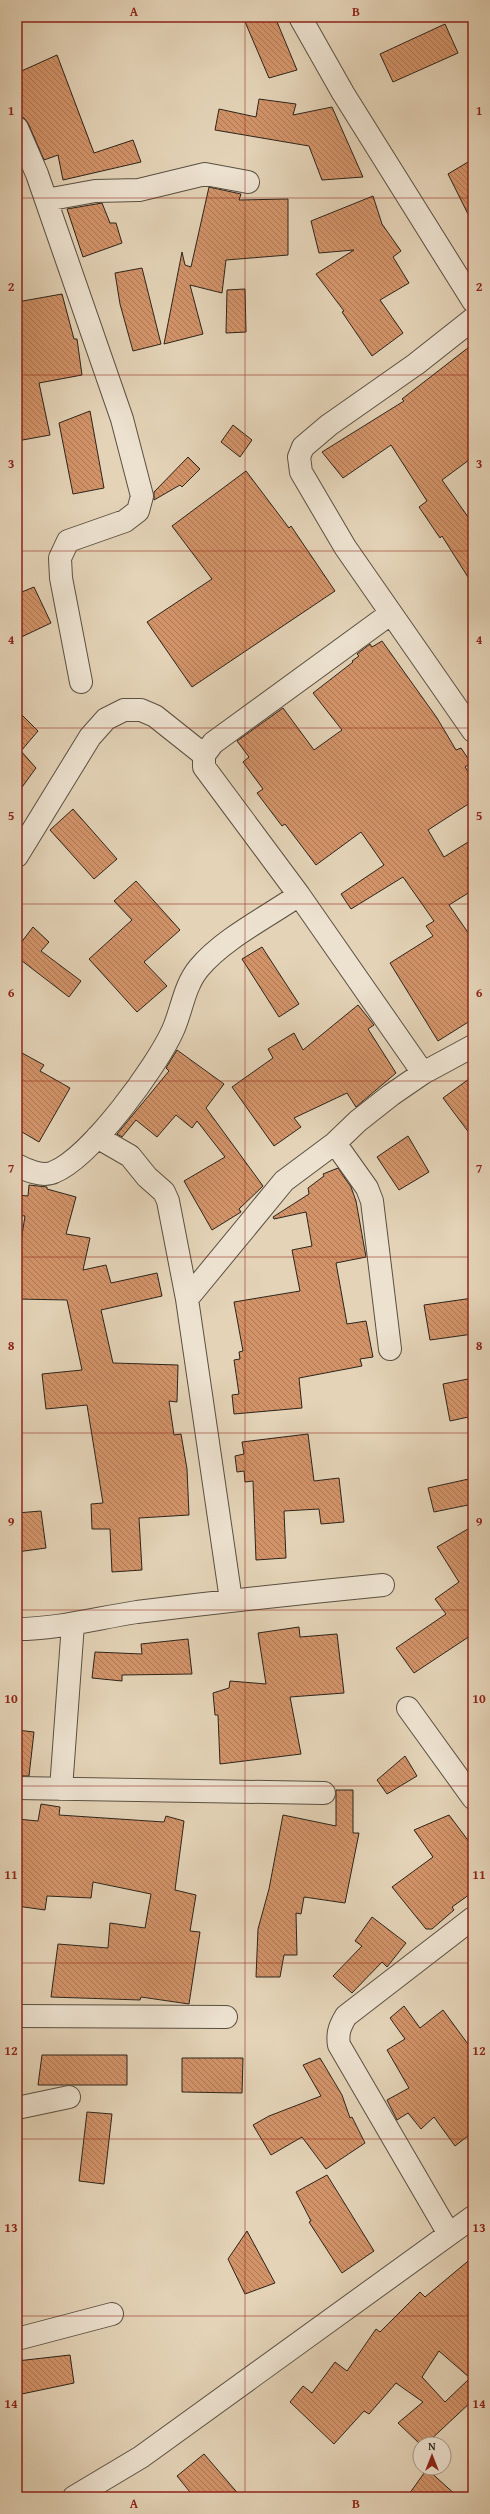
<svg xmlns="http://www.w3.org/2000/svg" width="490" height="2514" viewBox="0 0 490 2514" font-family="'Gentium Book Plus',serif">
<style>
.building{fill:url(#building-back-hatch);stroke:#2c241b;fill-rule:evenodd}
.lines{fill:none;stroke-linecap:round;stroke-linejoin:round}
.street-casing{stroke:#5a5042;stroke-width:24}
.street{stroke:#ede2d0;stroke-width:22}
.grid{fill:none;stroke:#8f2418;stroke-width:1;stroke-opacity:0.55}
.neatline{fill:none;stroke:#8f2418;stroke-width:1.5}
.grid-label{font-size:13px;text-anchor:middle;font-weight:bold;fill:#8f2418}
</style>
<defs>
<pattern id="building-back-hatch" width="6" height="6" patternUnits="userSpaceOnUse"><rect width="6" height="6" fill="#d39369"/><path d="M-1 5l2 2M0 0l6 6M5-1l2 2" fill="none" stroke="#ab7856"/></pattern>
</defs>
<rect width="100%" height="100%" fill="#e4d3b7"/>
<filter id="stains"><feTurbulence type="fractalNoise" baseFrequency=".005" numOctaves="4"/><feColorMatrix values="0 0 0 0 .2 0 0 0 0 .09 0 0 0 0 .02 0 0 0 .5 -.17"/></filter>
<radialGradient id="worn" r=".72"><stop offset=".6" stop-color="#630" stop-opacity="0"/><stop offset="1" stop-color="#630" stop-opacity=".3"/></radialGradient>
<path class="building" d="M243 17H275L297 70 269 78Z
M445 24 458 53 393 82 380 54Z
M57 55 94 153 133 140 141 162 63 180 58 155 44 160 28 123 24 118 17 116V73Z
M259 99 296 104 293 115 332 107 363 177 322 180 309 146 215 130 219 109 256 117Z
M473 159V224L448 174Z
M209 187 241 194 239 200 288 199V255L226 260 222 293 190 285 203 334 164 344 182 252 185 265 191 267Z
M373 196 382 224 401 251 393 257 409 283 380 300 403 333 372 356 342 312 344 311 316 274 354 250 319 253 311 221Z
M102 203 110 223H116L122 243 83 257 67 209Z
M142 268 161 344 133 351 120 304 115 273Z
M245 289 246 332 226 333 227 290Z
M62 294 74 339H77L82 375 39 383 50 435 17 441V302Z
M473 344V457L442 480 473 524V585L442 536 440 538 419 507 427 501 391 445 343 478 322 452 404 401 402 399Z
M90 411 104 488 73 494 59 423Z
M233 425 252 440 240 457 221 442Z
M188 457 200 469 182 487 180 485 154 500V492Z
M246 471 289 528 291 526 335 591 192 687 147 622 212 579 172 526Z
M34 587 51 623 17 639V594Z
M382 641 437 718 456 750 461 748 471 763 465 767 473 779V801L428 830 444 857 473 839V865L467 868 473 878V890L449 905 473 940V1019L438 1041 390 963 433 936 426 926 434 921 403 877 351 909 341 894 384 865 361 832 316 865 285 824 282 826 257 793 263 789 243 762 249 757 237 741 283 708 314 750 342 730 313 693 353 662 352 661 359 656 357 654 370 644 372 647Z
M17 710 38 731 21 751 36 768 17 794Z
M73 809 117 859 94 879 50 830Z
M136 881 180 930 144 962 167 986 137 1012 89 959 132 920 114 901Z
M33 927 49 942 41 951 81 981 69 997 17 957V948Z
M262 947 299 1004 279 1017 242 959Z
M358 1005 374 1025 368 1029 396 1073 356 1107 347 1093 294 1118 301 1127 274 1146 232 1087 273 1058 268 1049 294 1033 303 1050Z
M177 1050 224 1084 206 1108 263 1186 239 1209 241 1212 212 1230 184 1181 225 1157 197 1121 192 1128 176 1115 157 1137 136 1120 122 1137 117 1134 169 1071 166 1068Z
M22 1053 44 1065 40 1071 70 1088 39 1142 17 1129V1063Z
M473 1076V1138L443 1098Z
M408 1136 429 1172 399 1190 377 1157Z
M338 1168 351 1187 356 1201 366 1257 336 1263 347 1324 366 1321 373 1357 360 1359 362 1366 299 1378 302 1408 234 1414 232 1395 239 1394 234 1360 240 1359 239 1352 243 1351 234 1302 300 1291 292 1250 312 1246 306 1212 274 1219 273 1217 309 1194 308 1188 324 1176 323 1174Z
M29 1185 47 1187V1189L76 1197 66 1234 90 1238 83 1270 106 1265 111 1283 157 1273 162 1296 101 1310 113 1363 178 1365 177 1402 169 1401 174 1435 181 1434 187 1469 189 1515 139 1518 142 1570 112 1572 110 1529H92L91 1504 103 1503 87 1405 46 1409 42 1374 82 1370 67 1300 17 1299V1266L25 1216 17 1215V1195L28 1196Z
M473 1298V1334L430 1340 424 1305Z
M473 1378V1416L450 1421 443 1384Z
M308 1434 314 1481 339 1478 344 1522 321 1524 319 1509 284 1511 286 1558 256 1560 253 1481 245 1482 244 1471 237 1472 235 1456 244 1454 242 1442Z
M473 1478V1504L434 1512 428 1488Z
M41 1511 46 1548 17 1552V1513Z
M473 1526V1634L414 1673 396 1648 446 1614 435 1599 459 1582 437 1547Z
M299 1627 300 1637 337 1634 344 1693 290 1697 301 1754 220 1764 218 1715H215L213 1693 229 1688 230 1681 266 1684 258 1633Z
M188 1639 192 1674 122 1675V1681L92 1678 95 1652 142 1654 141 1644Z
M17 1730 34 1732 29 1776H17Z
M405 1756 417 1776 387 1794 377 1780Z
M336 1790H353V1833H359L345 1903 304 1897 301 1914 296 1913 297 1955H284L280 1977H256L258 1929 269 1889 283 1815 336 1826Z
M41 1804 60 1807 59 1815 164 1822 166 1816 184 1821 175 1890 196 1895 190 1931 200 1932 189 2004 141 1997 140 2000 51 1997 58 1944 108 1948 110 1923 145 1928 151 1894 93 1882 91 1898 47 1896 45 1910 17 1906V1819L38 1821Z
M449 1815 473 1847V1892L452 1907 454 1910 432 1929H426L392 1887 433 1857 414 1830Z
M372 1917 406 1943 387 1967 382 1962 352 1993 333 1976 362 1946 355 1941Z
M404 2006 420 2028 443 2010 473 2051V2132L455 2146 434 2117 421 2129 408 2113 397 2120 387 2100 409 2088 387 2050 405 2039 390 2018Z
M42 2055H127V2085H38Z
M182 2058H243L242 2093 182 2092Z
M320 2058 342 2095 350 2118 352 2117 365 2143 326 2169 302 2137 271 2155 253 2125 269 2116 321 2096 303 2065Z
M87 2112 112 2114 104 2184 79 2181Z
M327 2175 374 2251 342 2273 309 2222 311 2221 296 2192Z
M247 2231 275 2283 245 2294 228 2259Z
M473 2257V2400L426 2444H420L398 2423 423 2402 396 2383 369 2414 364 2411 334 2444 290 2402 303 2386 312 2393 335 2362 347 2371 376 2329 380 2332 420 2292 425 2297ZM439 2351 470 2378 445 2402 422 2377Z
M70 2355 74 2383 17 2395V2361Z
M204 2454 241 2497H194L177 2476Z
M427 2469 458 2497H407Z"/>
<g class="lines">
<defs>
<path id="street" d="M300 17 343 93 473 301
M17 128 37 174 122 419 142 496 138 511 125 521 68 541 60 558 61 578 81 682
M46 200 95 191 139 190 205 174 248 182
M473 319 416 364 329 425 303 447 299 457 301 472 345 547 473 731
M390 614 213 743 204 755V767L299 895 423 1073
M17 856 90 737 106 719 124 710H141L155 716 204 755
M97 1137 130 1156 147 1177 164 1192 168 1201 187 1299 231 1600
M335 1143 367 1188 372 1201 390 1349
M17 1165C27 1171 44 1177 54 1172 91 1157 157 1066 173 1030 182 1010 184 986 199 968 223 939 267 917 299 895
M187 1299 284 1181 335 1143 358 1121 391 1095 423 1073 473 1046
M17 1629C58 1629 97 1618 137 1612 219 1602 301 1593 383 1585
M408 1708 473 1798
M17 1788 324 1793
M61 1789 73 1624
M17 2016 226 2017
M17 2108 69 2097
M449 2234 339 2045C337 2033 340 2026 346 2016L473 1918
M17 2339 112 2314
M74 2497 141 2457 473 2217"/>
</defs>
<use href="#street" class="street-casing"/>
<use href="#street" class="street"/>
</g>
<path class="grid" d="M245 17V2497M17 198H473M17 375H473M17 551H473M17 728H473M17 904H473M17 1081H473M17 1257H473M17 1433H473M17 1610H473M17 1786H473M17 1963H473M17 2139H473M17 2316H473"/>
<rect width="490" height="2514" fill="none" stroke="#e4d3b7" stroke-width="44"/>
<g transform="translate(432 2456)"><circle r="19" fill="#ede2d0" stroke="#a09688"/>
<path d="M0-3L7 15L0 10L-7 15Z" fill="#8f2418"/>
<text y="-6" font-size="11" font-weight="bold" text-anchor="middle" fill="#2c241b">N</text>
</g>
<rect x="22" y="22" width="446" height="2470" class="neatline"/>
<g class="grid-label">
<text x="134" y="16">A</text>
<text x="356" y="16">B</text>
<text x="11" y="115">1</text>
<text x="479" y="115">1</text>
<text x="11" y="291">2</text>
<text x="479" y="291">2</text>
<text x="11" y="468">3</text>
<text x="479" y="468">3</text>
<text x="11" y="644">4</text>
<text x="479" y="644">4</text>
<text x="11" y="820">5</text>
<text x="479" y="820">5</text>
<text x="11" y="997">6</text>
<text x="479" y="997">6</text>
<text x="11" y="1173">7</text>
<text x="479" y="1173">7</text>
<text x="11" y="1350">8</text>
<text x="479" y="1350">8</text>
<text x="11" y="1526">9</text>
<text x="479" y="1526">9</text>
<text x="11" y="1703">10</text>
<text x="479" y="1703">10</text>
<text x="11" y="1879">11</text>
<text x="479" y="1879">11</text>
<text x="11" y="2055">12</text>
<text x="479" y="2055">12</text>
<text x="11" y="2232">13</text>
<text x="479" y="2232">13</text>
<text x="11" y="2408">14</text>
<text x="479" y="2408">14</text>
<text x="134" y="2508">A</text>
<text x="356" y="2508">B</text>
</g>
<rect width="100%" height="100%" filter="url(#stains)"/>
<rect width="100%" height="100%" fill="url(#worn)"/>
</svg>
